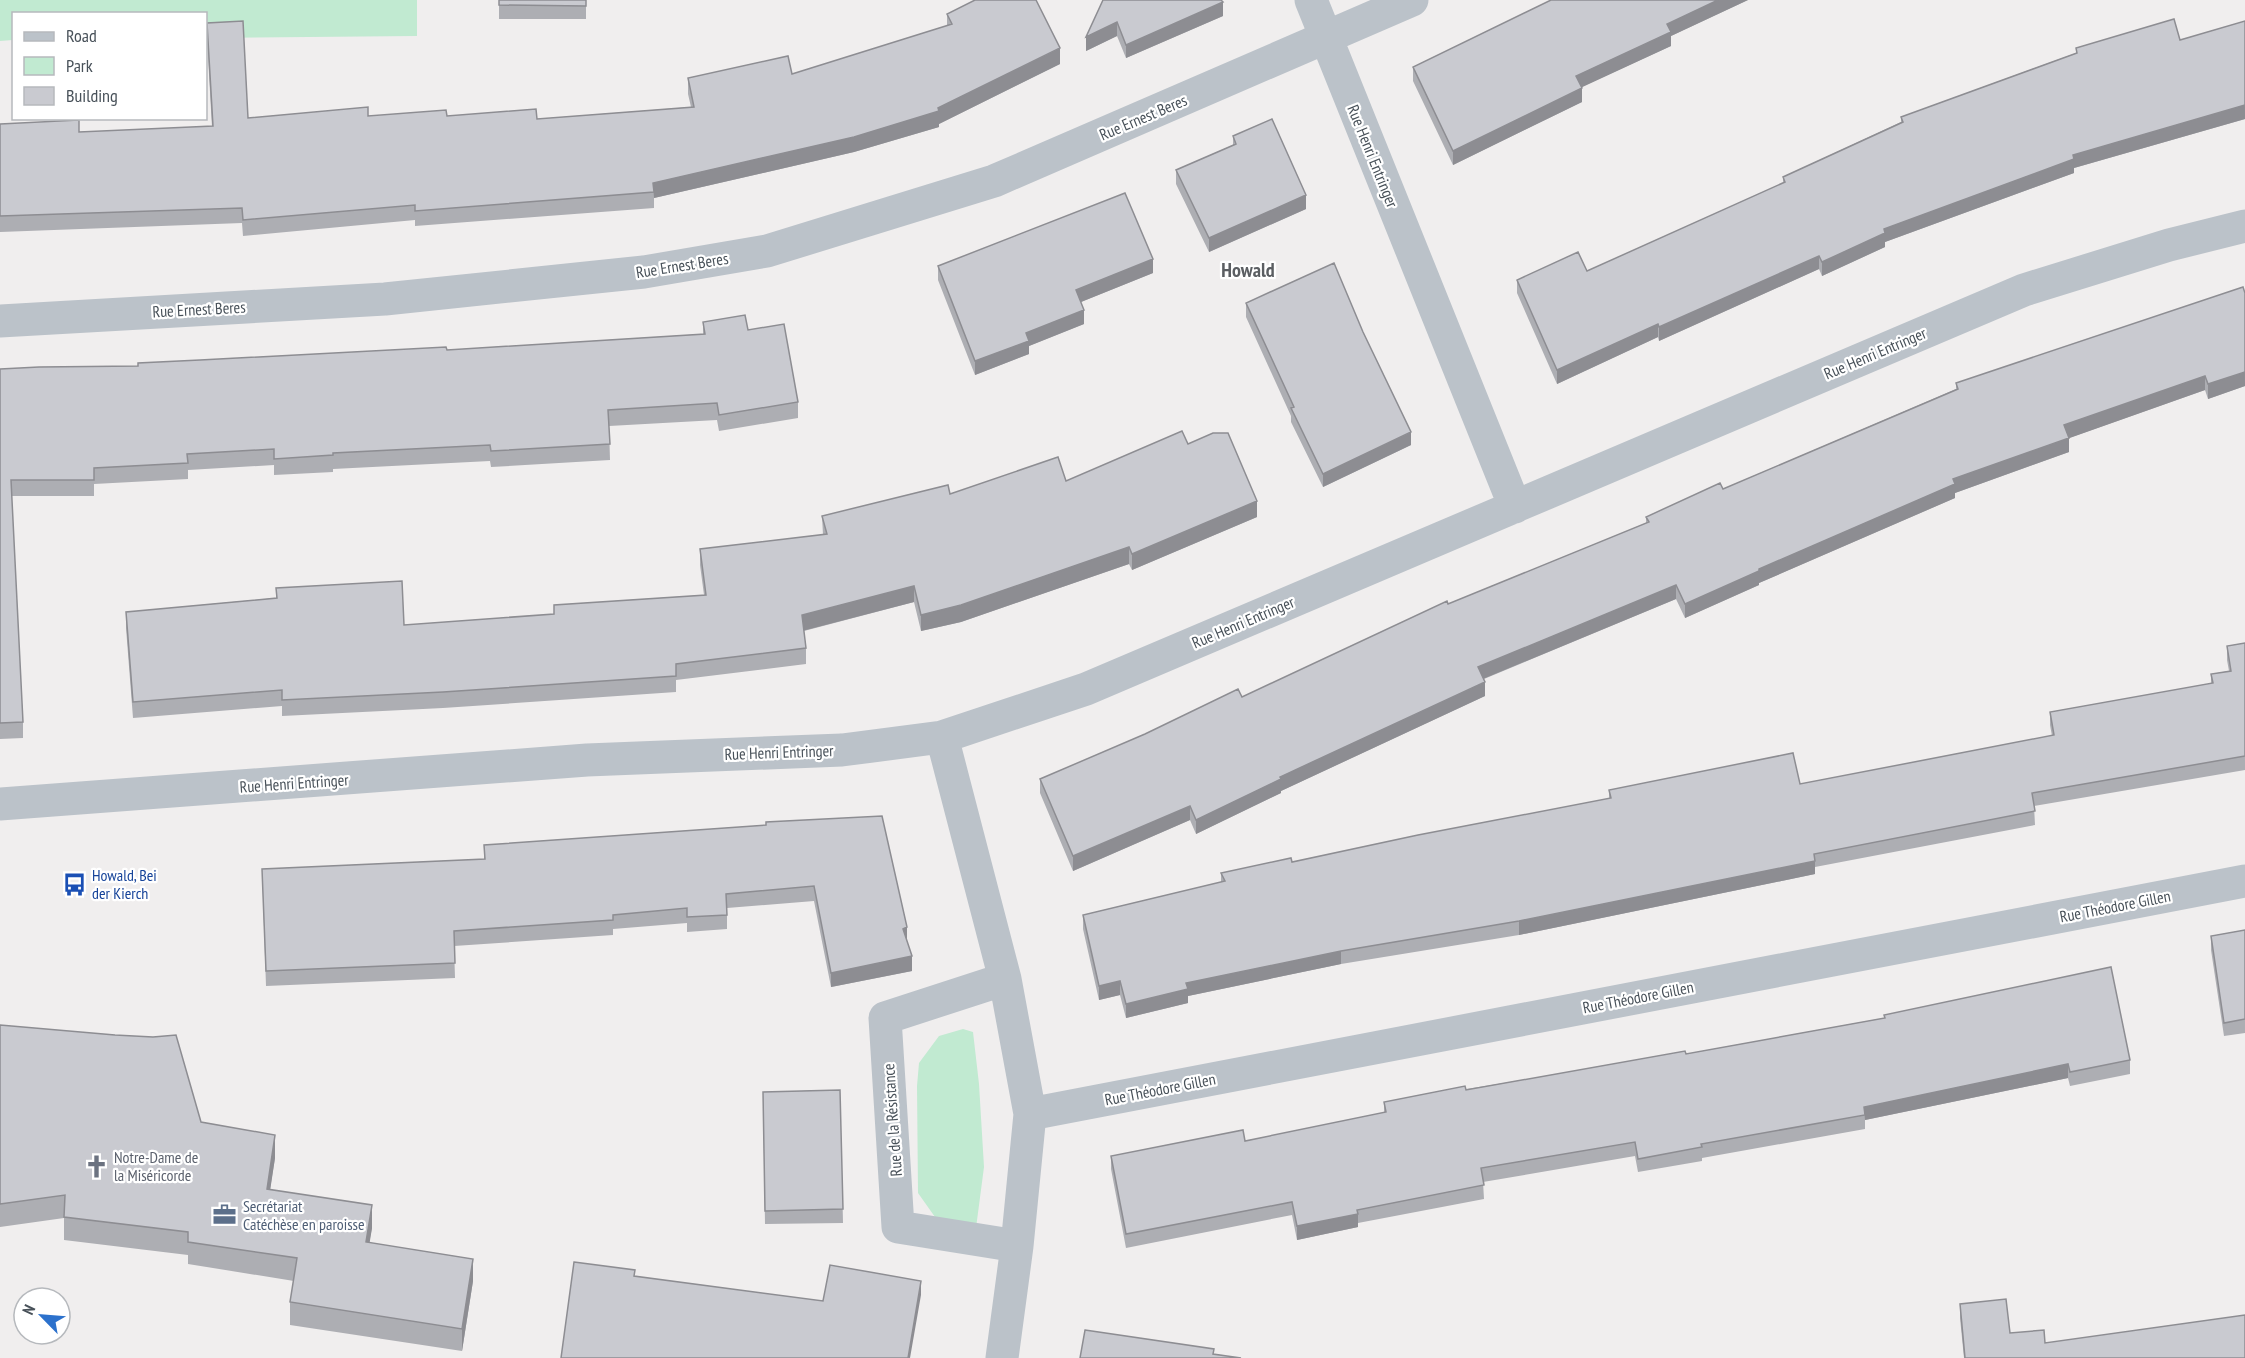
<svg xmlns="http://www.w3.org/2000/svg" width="2245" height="1358" viewBox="0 0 2245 1358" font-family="'PT Sans Narrow',sans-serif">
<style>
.green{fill:#c1ead1}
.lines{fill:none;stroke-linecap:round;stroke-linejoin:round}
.minor{stroke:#bbc2c9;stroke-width:33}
.wall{fill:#adaeb3}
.shaded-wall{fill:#8d8d92}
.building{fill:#c9cad0;stroke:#8d8d92;stroke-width:1.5}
.labels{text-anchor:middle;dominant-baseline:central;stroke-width:4.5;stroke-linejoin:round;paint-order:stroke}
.street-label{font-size:16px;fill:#485159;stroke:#fff}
.transit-label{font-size:16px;fill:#164399;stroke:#fff;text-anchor:start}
.worship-label{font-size:16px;fill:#5b616d;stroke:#fff;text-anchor:start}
.service-label{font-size:16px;fill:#4e5e75;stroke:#fff;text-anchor:start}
.quarter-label{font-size:20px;font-weight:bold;fill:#5b5e62;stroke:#fff}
</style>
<rect width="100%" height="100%" fill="#f0eeee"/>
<path class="green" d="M0 0H417V36L206 38V14H14L13 40 0 41Z
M963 1029 973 1032 979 1084 984 1167 976 1228 935 1217 918 1193 917 1086 919 1063 939 1036Z"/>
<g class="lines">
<path class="minor" d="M1311 0 1515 507
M0 321 385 299 644 272 767 251 994 181 1412 0
M942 737 1005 979 1030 1114 1017 1246 1002 1358
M0 804 587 760 842 750 942 737 1086 689 2024 290 2169 245 2245 226
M1005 979 885 1018 898 1227 1017 1246
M1030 1114 2245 881"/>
</g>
<path class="wall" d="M499 0H586V19H499Z
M1103 0 1223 16 1126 58 1117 36 1086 51Z
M1551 0H1748L1671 36V46L1581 87 1582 102 1453 165 1413 81V67Z
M947 14 1060 64 939 124V127L854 152 654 198V208L415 226V220L243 236 242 223 0 232V124L79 132 212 127 207 39V23L248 118 447 116 537 119 691 107 688 94V78L792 74 947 26Z
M2245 21V119L2074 168V173L1885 242V247L1822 276 1819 269 1659 341 1658 337 1557 384 1517 293V280L1587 271 1783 183V177L1901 122V117L2076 53V48L2180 40Z
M1233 136 1306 209 1209 252 1176 184V170L1233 145Z
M938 266 1153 273 1081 302 1084 324 1029 346V354L975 375 938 280Z
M2245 293V386L2208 399 2205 390 2069 438V452L1955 493V498L1759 583V585L1685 618 1676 599 1484 679 1485 696 1281 791V793L1196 834 1190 820 1073 871 1040 793V779L1242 697 1448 604 1646 523V517L1723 489 1956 389V383Z
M1246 303 1411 445 1323 487 1291 422V416L1246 317Z
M703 322 748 330 798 402V418L719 431 717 420 609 426 610 460 491 467 490 461 333 469V472L274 475V465L188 470V479L94 484V496H11L23 722V738L0 739V369L138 366 447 350 703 334Z
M1188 444 1257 517 1132 570 1129 564 961 622 921 631 914 602 804 631 806 648V664L676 680V692L443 708 282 716V706L133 718 126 628V612L276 598V588L404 625 554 614V605L704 595 700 565V549L823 535 822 516 950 494 1066 481Z
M2245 643V770L2034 806 2035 825 1815 867V874L1519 935 1341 964 1188 996V1003L1126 1018 1120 995 1099 1000 1083 929V915L1221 882V873L1292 862 1609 799V790L1800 784 2052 736 2050 725V712L2211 684V674L2229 671 2227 660V646Z
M766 825 907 942 912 971 831 987 814 901 727 908V929L687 932V923L613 929V935L454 946 455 978 266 986 262 869 484 859V845Z
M2245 930V1033L2224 1036 2211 950V936Z
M1884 1015 2130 1060V1074L2070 1086 2068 1078 1865 1120V1129L1702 1158V1161L1638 1172 1635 1156 1483 1182 1484 1199 1358 1223V1227L1297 1240 1292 1215 1126 1248 1111 1169V1156L1245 1141 1384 1113V1102L1686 1054 1884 1018Z
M0 1025 275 1158 270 1189 372 1228 369 1243 473 1281 462 1351 290 1325V1302L294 1281 188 1264V1255L64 1240V1218L0 1227Z
M840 1090 843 1223 765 1224 763 1092Z
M1960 1304 2010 1333 2045 1343 2245 1358H1964L1960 1318Z"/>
<path class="shaded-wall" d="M1718 0H1748L1671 36V46L1576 90V76L1667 24Z
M1223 2V16L1126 58V45Z
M1117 22V36L1086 51V37Z
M1060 48V64L939 124V127L854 152 654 198 653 183 938 108Z
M1582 88V102L1453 165V151Z
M2245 105V119L2074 168V173L1885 242V247L1822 276V262L1884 229 2073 155Z
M1306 195V209L1209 252V238Z
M1819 256V269L1659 341V327Z
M1153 259V273L1076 304V290Z
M1084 310V324L1029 346V354L975 375V361L1026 333Z
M1658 324V337L1557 384V370Z
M2245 372V386L2208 399V384Z
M2205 376V390L2064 440V425Z
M1411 432V445L1323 487V474Z
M2069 438V452L1955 493V498L1759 583V585L1685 618V604L1759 569 1953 479Z
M1257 501V517L1132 570V554Z
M1129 547V564L961 622 921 631V615Z
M1676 585V599L1478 681V667Z
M914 586V602L802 631V615Z
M1485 682V696L1281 791V793L1196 834V820L1280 777Z
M1190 806V820L1073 871V856Z
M1815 861V874L1519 935V921Z
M907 927V942L903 944V929Z
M1341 951V964L1188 996V1003L1126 1018V1004L1186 983Z
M912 956V971L831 987V973Z
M1120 981V995L1099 1000V986Z
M2068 1064V1078L1865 1120 1864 1107Z
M275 1135V1158L267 1211V1189Z
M372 1205V1228L366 1265V1242Z
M1358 1214V1227L1297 1240V1226Z
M473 1259V1281L462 1351V1329Z
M921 1281V1295L910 1358H908Z"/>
<path class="building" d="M499 0H586V6L499 5Z
M975 0H1036L1060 48 938 108 939 111 854 137 653 183 654 192 415 211V205L243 220 242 208 0 216V124L79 120V132L213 126 207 23 243 21 248 118 368 107V116L446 110 447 116 536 109 537 119 694 107 688 78 788 56 792 74 952 24 947 14Z
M1103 0H1221L1223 2 1126 45 1117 22 1086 37Z
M1551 0H1718L1667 24 1671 32 1576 76 1582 88 1453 151 1413 67Z
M2174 19 2180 40 2245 21V105L2073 155 2074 159 1884 229 1885 233 1822 262 1819 256 1659 327 1658 324 1557 370 1517 280 1578 252 1587 271 1785 182 1783 177 1903 122 1901 117 2077 53 2076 48Z
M1272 119 1306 195 1209 238 1176 170 1236 144 1233 136Z
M1125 193 1153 259 1076 290 1084 310 1026 333 1029 341 975 361 938 266Z
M1334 263 1363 332 1411 432 1323 474 1291 408 1294 407 1246 303Z
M2243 287 2245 293V372L2208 384 2205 376 2064 425 2069 438 1953 479 1955 484 1759 569V571L1685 604 1676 585 1478 667 1485 682 1280 777 1281 779 1196 820 1190 806 1073 856 1040 779 1145 734 1238 689 1242 697 1447 601 1448 604 1649 522 1646 517 1720 483 1723 489 1958 389 1956 383Z
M745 315 748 330 784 324 798 402 719 415 717 403 608 410 610 444 491 451 490 445 333 453V455L274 459V449L187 454 188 463 94 468V480H11L23 722 0 723V369L39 367 138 366V363L200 360 446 347 447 350 705 334 703 322Z
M1182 431 1188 444 1213 433H1228L1257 501 1132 554 1129 547 961 605 921 615 914 586 802 615 806 648 676 664V676L443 692 282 700V690L133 702 126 612 277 598 276 588 402 581 404 625 554 614V605L706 595 700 549 827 534 822 516 948 485 950 494 1058 457 1066 481Z
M2245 643V756L2032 793 2035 811 1814 854 1815 861 1519 921 1341 951 1186 983 1188 989 1126 1004 1120 981 1099 986 1083 915 1225 881 1221 873 1291 858 1292 862 1418 835 1611 798 1609 790 1793 753 1800 784 2054 735 2050 712 2213 683 2211 674 2231 671 2227 646Z
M882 816 907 927 903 929 912 956 831 973 814 886 726 894 727 915 687 917V908L613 915V920L454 931 455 963 266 971 262 869 485 859 484 845 766 825V822Z
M2245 930V1019L2224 1023 2211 936Z
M2111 967 2130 1060 2070 1072 2068 1064 1864 1107 1865 1115 1701 1144 1702 1147 1638 1159 1635 1142 1481 1168 1484 1185 1357 1210 1358 1214 1297 1226 1292 1202 1126 1234 1111 1156 1243 1130 1245 1141 1386 1112 1384 1102 1465 1086 1466 1090 1685 1051 1686 1054 1885 1018 1884 1015Z
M0 1025 115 1035 153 1037 176 1035 201 1122 275 1135 267 1189 372 1205 366 1242 473 1259 462 1329 290 1302 297 1258 188 1242V1232L64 1217 65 1195 0 1204Z
M840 1090 843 1209 765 1211 763 1092Z
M574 1262 635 1270 634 1276 823 1301 830 1265 921 1281 908 1358H561Z
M2006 1299 2010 1333 2044 1330 2045 1343 2245 1315V1358H1965L1960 1304Z
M1085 1330 1214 1349 1213 1354 1241 1358H1080Z"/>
<defs>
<symbol id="bus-bare" viewBox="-9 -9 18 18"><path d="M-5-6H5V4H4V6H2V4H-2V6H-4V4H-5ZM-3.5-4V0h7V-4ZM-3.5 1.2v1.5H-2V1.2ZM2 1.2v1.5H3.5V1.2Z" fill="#1a4fb4" stroke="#fff" stroke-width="2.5" paint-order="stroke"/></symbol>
<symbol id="church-bare" viewBox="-9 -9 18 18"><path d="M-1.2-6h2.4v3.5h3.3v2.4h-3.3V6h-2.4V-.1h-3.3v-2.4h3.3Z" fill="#6b7280" stroke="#fff" stroke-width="2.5" paint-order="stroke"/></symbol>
<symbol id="office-bare" viewBox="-9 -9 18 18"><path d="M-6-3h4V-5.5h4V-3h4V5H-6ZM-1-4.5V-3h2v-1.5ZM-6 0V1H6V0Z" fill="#5c6f8a" stroke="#fff" stroke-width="2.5" paint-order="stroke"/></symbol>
</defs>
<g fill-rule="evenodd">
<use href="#bus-bare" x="58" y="868" width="33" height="33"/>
<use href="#church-bare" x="80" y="1150" width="33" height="33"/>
<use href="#office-bare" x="208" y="1198" width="33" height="33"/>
</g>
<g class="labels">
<g class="street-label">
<text transform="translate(1143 117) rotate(-23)">Rue Ernest Beres</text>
<text transform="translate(1373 156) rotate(68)">Rue Henri Entringer</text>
<text transform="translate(682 265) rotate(-9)">Rue Ernest Beres</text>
<text transform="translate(199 309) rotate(-3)">Rue Ernest Beres</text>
<text transform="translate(1875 353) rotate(-23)">Rue Henri Entringer</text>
<text transform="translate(1243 622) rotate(-23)">Rue Henri Entringer</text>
<text transform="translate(779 752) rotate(-2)">Rue Henri Entringer</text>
<text transform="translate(294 783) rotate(-4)">Rue Henri Entringer</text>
<text transform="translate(2115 906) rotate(-11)">Rue Théodore Gillen</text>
<text transform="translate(1638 997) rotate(-11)">Rue Théodore Gillen</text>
<text transform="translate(1160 1089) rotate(-11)">Rue Théodore Gillen</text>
<text transform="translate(892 1120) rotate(-94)">Rue de la Résistance</text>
</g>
<g class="transit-label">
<text x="92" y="875">Howald, Bei<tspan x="92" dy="18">der Kierch</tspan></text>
</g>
<g class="worship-label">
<text x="114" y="1157">Notre-Dame de<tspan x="114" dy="18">la Miséricorde</tspan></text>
</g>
<g class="service-label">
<text x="243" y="1206">Secrétariat<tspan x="243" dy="18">Catéchèse en paroisse</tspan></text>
</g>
<g class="quarter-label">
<text x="1248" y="270">Howald</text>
</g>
</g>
<rect x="12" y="12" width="195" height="108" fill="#ffffff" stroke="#b6b9bd" stroke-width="1.5"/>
<rect x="24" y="32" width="30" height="9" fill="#bbc2c9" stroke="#b6b9bd" stroke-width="1.5"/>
<text x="66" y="42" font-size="18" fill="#485159">Road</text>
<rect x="24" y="57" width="30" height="18" fill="#c1ead1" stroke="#b6b9bd" stroke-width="1.5"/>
<text x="66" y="72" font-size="18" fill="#485159">Park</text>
<rect x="24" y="87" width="30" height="18" fill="#c9cad0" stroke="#b6b9bd" stroke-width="1.5"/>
<text x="66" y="102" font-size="18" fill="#485159">Building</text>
<g transform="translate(42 1316) rotate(295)"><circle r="28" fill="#ffffff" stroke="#b6b9bd" stroke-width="1.5"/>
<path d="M0-4.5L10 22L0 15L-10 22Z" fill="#2c71cc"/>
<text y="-9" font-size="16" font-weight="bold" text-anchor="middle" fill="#485159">N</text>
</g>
</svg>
